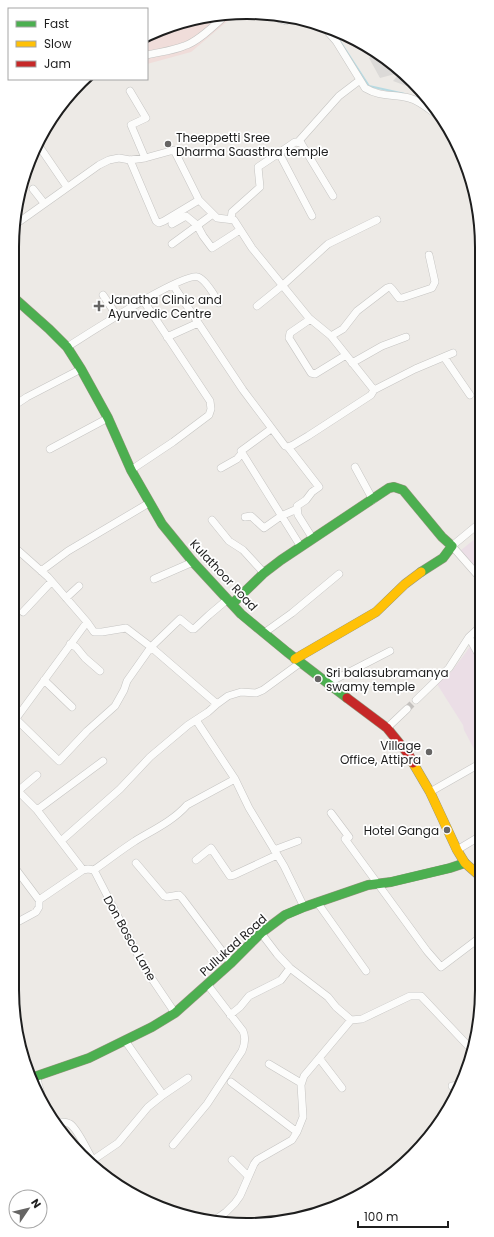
<svg xmlns="http://www.w3.org/2000/svg" width="494" height="1237" viewBox="0 0 494 1237" font-family="Poppins,sans-serif">
<style>
.residential{fill:#dcdad8}
.commercial{fill:#f0ddda}
.industrial{fill:#ebdee6}
.lines{fill:none;stroke-linecap:round;stroke-linejoin:round}
.stream{stroke:#b6dae2;stroke-width:2}
.street-tunnel{stroke:#c4c1be;stroke-width:7;stroke-dasharray:7 3.5;stroke-linecap:butt}
.street-casing{stroke:#c5c4c2;stroke-width:8}
.fast-casing{stroke:#96967e;stroke-width:10}
.slow-casing{stroke:#96967e;stroke-width:10}
.jam-casing{stroke:#96967e;stroke-width:10}
.street{stroke:#fcfcfb;stroke-width:7}
.fast{stroke:#4caf50;stroke-width:9}
.slow{stroke:#ffc107;stroke-width:9}
.jam{stroke:#c62828;stroke-width:9}
.poi-dot{fill:#666564;stroke:#fff;stroke-width:1.5}
.labels{text-anchor:middle;dominant-baseline:central;stroke-width:3.5;stroke-linejoin:round;paint-order:stroke}
.poi-label{font-size:12px;fill:#1e1e1e;stroke:#fff;text-anchor:start}
.street-label{font-size:12px;fill:#1e1e1e;stroke:#fff}
.rim{fill:none;stroke:#1e1e1e;stroke-width:2}
</style>
<rect width="100%" height="100%" fill="#edeae6"/>
<path class="residential" d="M376 51 399 70 395 74 380 78 369 58Z
M401 72 423 92 393 81Z"/>
<path class="commercial" d="M231 13H237L191 52 147 64V35Z"/>
<path class="industrial" d="M481 534V576L460 551Z
M481 632V762L464 730 463 725 437 684 452 671Z"/>
<g class="lines">
<path class="stream" d="M332 29 369 86 405 94
M415 97 431 102"/>
<path class="street-tunnel" d="M407 709 416 700"/>
<defs>
<path id="street" d="M280 19 286 21
M321 24 336 41 365 88C380 97 393 94 409 98 421 101 431 111 441 118
M147 55C159 52 172 51 184 46 198 42 217 23 227 14
M130 91 146 118 131 125 145 158
M298 142 339 96 360 80
M39 146 67 187
M130 160 156 221 159 223 164 221 199 200
M33 189 44 203
M312 216 279 153 295 142 301 143 333 196
M231 219 232 212 260 187 258 167 279 153
M16 224 99 165 109 160 119 158 130 160 145 158 174 150 199 200 217 218 234 220 252 248 309 318 331 336
M172 224 186 216 197 225 203 236 212 248 240 230
M172 244 213 214
M429 255 435 282 432 288 402 298H399L392 289 390 287 387 288 357 311 343 329 331 336 374 390 415 369 453 353
M173 285 243 390 285 446 288 447 293 445 308 436 371 395 374 390
M103 295 117 316
M257 306 283 285 328 244 377 220
M309 318V320L290 333 289 338 311 373 315 374 346 355
M167 337 198 323
M67 347C85 336 183 272 198 277 205 279 215 296 219 303
M444 357 470 395
M352 363 382 346 406 337
M12 407 27 397 81 369
M271 429 241 451 301 547
M288 447 319 487 312 492 306 500 297 506 298 515 313 539
M50 449 108 418
M355 467 373 500
M221 468 237 459 242 453
M131 470 173 442 209 415 211 409 210 401 143 300
M245 517 251 516 264 528 281 516 297 509
M212 520 229 541 243 550 264 573
M481 522 452 546 481 579
M12 545 48 577 87 622
M41 571 68 551 149 503
M154 579 193 562
M66 598 79 586
M23 612 51 582
M264 633 292 613 339 574
M469 637 481 659
M70 644 76 647 85 658 100 671
M44 680 72 707
M328 683 390 651
M416 700 449 668 469 637 481 626
M16 719 59 761 87 731 115 706 124 690 127 681 151 647 180 619 192 629H194L209 615 228 599
M196 720 235 779 249 808 284 866 304 907
M12 724 87 622 94 632H102L126 628 151 647 217 704 228 696 241 692 256 693 263 690 300 663
M387 728 407 709
M12 785 37 810 83 870 39 900 12 864
M18 791 37 775
M430 792 481 763
M37 810 103 761
M331 813 349 837 345 839 427 951 441 967 482 936
M61 841 120 789 150 757 188 725 208 712 217 704
M274 850 298 841
M457 850 482 835
M196 860 211 848 230 876 234 875 277 855
M136 863 164 896 167 897 179 895 182 898 231 963
M83 870 88 869 94 870 144 967 175 1013
M94 870C107 861 121 850 135 841 153 830 173 821 187 805L235 779
M317 902 366 971
M12 925 36 912 39 907V900
M261 933 277 954 290 968 328 997 336 1007 351 1020 362 1019 410 996H421L472 1050
M230 1015 240 1007 249 996 281 980 290 968
M319 1058 342 1088
M269 1064 301 1083
M36 1076 42 1097
M231 1082 297 1132
M452 1086 459 1085
M163 1095 188 1078
M57 1122C61 1122 66 1121 70 1124 78 1129 87 1151 93 1160L118 1143 148 1107 163 1095 126 1042
M173 1145 207 1104 242 1051C245 1044 246 1038 243 1031L207 984
M232 1160 248 1176
M212 1222 226 1212 235 1203 240 1196 254 1164 257 1160 292 1140 297 1132 303 1117 301 1085 304 1076 351 1020"/>
<path id="fast" d="M12 296 49 329 67 347 81 369 108 418 131 470 162 524 193 562 241 614 287 652 347 698
M232 604 264 573 281 560 389 488 394 487 403 490 442 537 452 546 443 558 421 572
M31 1078 89 1058 152 1027 175 1013 231 963 261 933 285 915 304 907 368 885 391 882 450 868 465 863"/>
<path id="slow" d="M295 659 376 612 405 584 421 572
M413 763 430 792 457 850 465 863 482 878"/>
<path id="jam" d="M347 698 387 728 409 755 413 763"/>
</defs>
<use href="#street" class="street-casing"/>
<use href="#fast" class="fast-casing"/>
<use href="#slow" class="slow-casing"/>
<use href="#jam" class="jam-casing"/>
<use href="#street" class="street"/>
<use href="#fast" class="fast"/>
<use href="#slow" class="slow"/>
<use href="#jam" class="jam"/>
</g>
<g class="poi-dot">
<circle cx="168" cy="144" r="4"/>
<path d="M97 300h4v4h4v4h-4v4h-4v-4h-4v-4h4z"/>
<circle cx="318" cy="679" r="4"/>
<circle cx="429" cy="752" r="4"/>
<circle cx="447" cy="830" r="4"/>
</g>
<g class="labels">
<g class="poi-label">
<text x="176" y="137">Theeppetti Sree<tspan x="176" dy="14">Dharma Saasthra temple</tspan></text>
<text x="108" y="299">Janatha Clinic and<tspan x="108" dy="14">Ayurvedic Centre</tspan></text>
<text x="326" y="672">Sri balasubramanya<tspan x="326" dy="14">swamy temple</tspan></text>
<text x="421" y="745" text-anchor="end">Village<tspan x="421" dy="14">Office, Attipra</tspan></text>
<text x="439" y="830" text-anchor="end">Hotel Ganga</text>
</g>
<g class="street-label">
<text transform="translate(224 575) rotate(47)">Kulathoor Road</text>
<text transform="translate(130 938) rotate(61)">Don Bosco Lane</text>
<text transform="translate(233 945) rotate(-42)">Pullukad Road</text>
</g>
</g>
<path d="M0 0H494V1237H0ZM247 19H247A228 228 0 0 1 475 247V990A228 228 0 0 1 247 1218H247A228 228 0 0 1 19 990V247A228 228 0 0 1 247 19Z" fill="#fff" fill-rule="evenodd"/>
<path class="rim" d="M247 19H247A228 228 0 0 1 475 247V990A228 228 0 0 1 247 1218H247A228 228 0 0 1 19 990V247A228 228 0 0 1 247 19Z"/>
<rect x="8" y="8" width="140" height="72" fill="#ffffff" stroke="#a5a5a5"/>
<rect x="16" y="21" width="20" height="6" fill="#4caf50" stroke="#a5a5a5"/>
<text x="44" y="28" font-size="12" fill="#1e1e1e">Fast</text>
<rect x="16" y="41" width="20" height="6" fill="#ffc107" stroke="#a5a5a5"/>
<text x="44" y="48" font-size="12" fill="#1e1e1e">Slow</text>
<rect x="16" y="61" width="20" height="6" fill="#c62828" stroke="#a5a5a5"/>
<text x="44" y="68" font-size="12" fill="#1e1e1e">Jam</text>
<g transform="translate(28 1209) rotate(55)"><circle r="19" fill="#ffffff" stroke="#a5a5a5"/>
<path d="M0-3L7 15L0 10L-7 15Z" fill="#666564"/>
<text y="-6" font-size="11" font-weight="bold" text-anchor="middle" fill="#1e1e1e">N</text>
</g>
<path d="M358 1221v6h90v-6" fill="none" stroke="#1e1e1e" stroke-width="2"/>
<text x="364" y="1221" font-size="12" fill="#1e1e1e" stroke="#ffffff" stroke-width="3" paint-order="stroke">100 m</text>
</svg>
